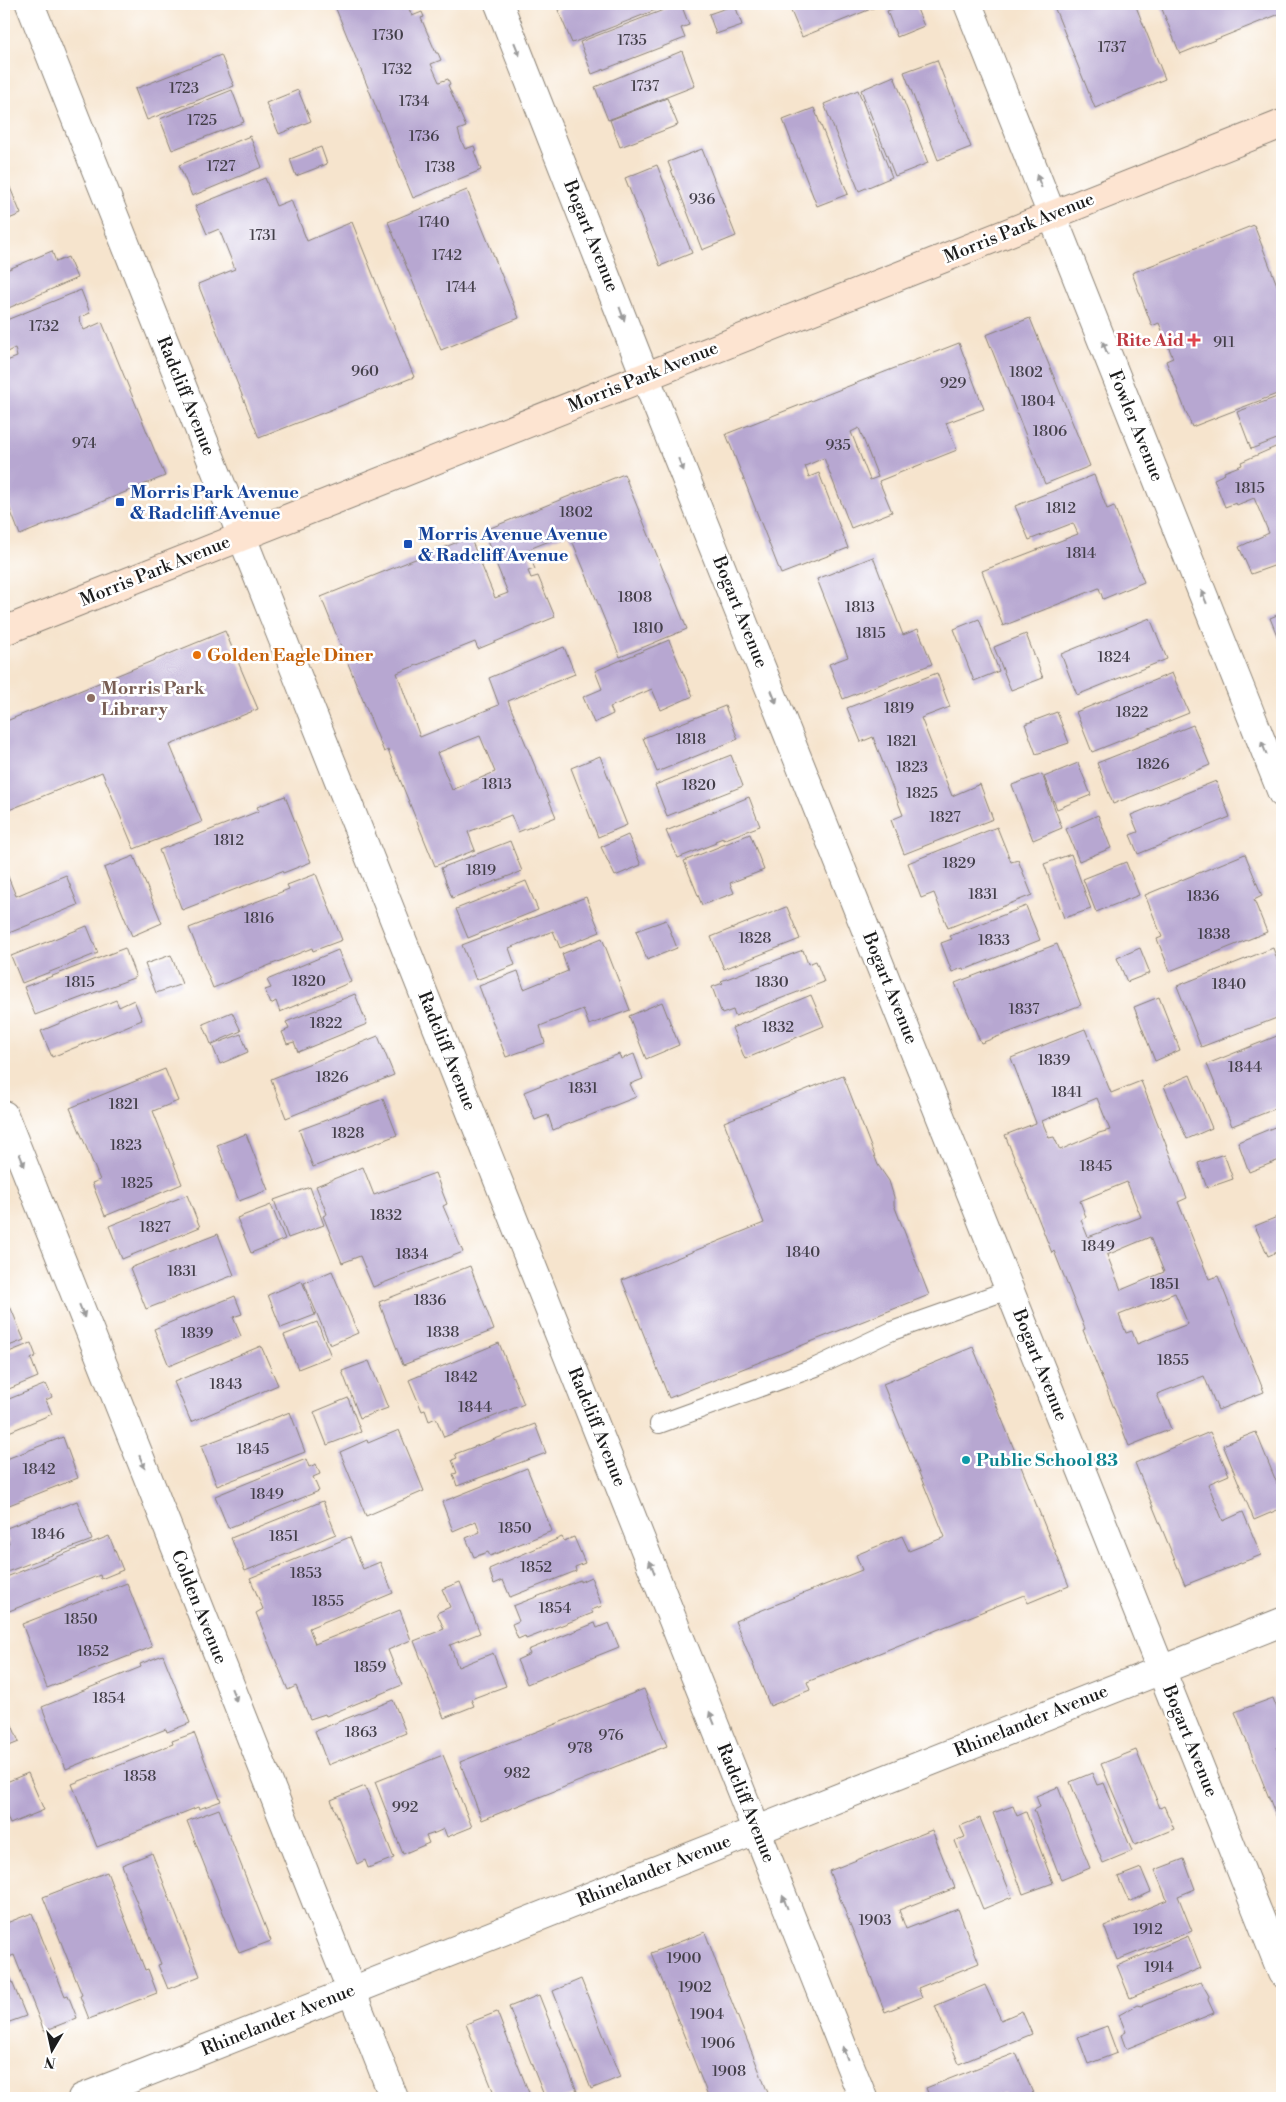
<svg xmlns="http://www.w3.org/2000/svg" width="1286" height="2102" viewBox="0 0 1286 2102" font-family="'Libre Bodoni',serif">
<style>
.building{fill:#b7a7d1;fill-rule:evenodd}
.lines{fill:none;stroke-linecap:round;stroke-linejoin:round}
.service-casing{stroke:#898074;stroke-width:20}
.minor-casing{stroke:#898074;stroke-width:30}
.secondary-casing{stroke:#898074;stroke-width:30}
.service{stroke:#fff;stroke-width:18}
.minor{stroke:#fff;stroke-width:28}
.secondary{stroke:#fde4d1;stroke-width:28}
.oneway{fill:#999}
.health-dot{fill:#e0444e;stroke:#fff;stroke-width:2}
.transit-dot{fill:#1a4fb4;stroke:#fff;stroke-width:2}
.food-dot{fill:#e8710a;stroke:#fff;stroke-width:2}
.education-dot{fill:#8d6e63;stroke:#fff;stroke-width:2}
.culture-dot{fill:#0f9aa8;stroke:#fff;stroke-width:2}
.labels{text-anchor:middle;dominant-baseline:central;stroke-width:5;stroke-linejoin:round;paint-order:stroke}
.number-label{font-size:15px;fill:#433f49}
.street-label{font-size:18px;fill:#1c1c1c;stroke:#fff}
.health-label{font-size:18px;font-weight:bold;fill:#be3a42;stroke:#fff;text-anchor:end}
.transit-label{font-size:18px;font-weight:bold;fill:#164399;stroke:#fff;text-anchor:start}
.food-label{font-size:18px;font-weight:bold;fill:#c56008;stroke:#fff;text-anchor:start}
.education-label{font-size:18px;font-weight:bold;fill:#785e54;stroke:#fff;text-anchor:start}
.culture-label{font-size:18px;font-weight:bold;fill:#0d838f;stroke:#fff;text-anchor:start}
</style>
<rect width="100%" height="100%" fill="#fff"/>
<filter id="ink" filterUnits="userSpaceOnUse"><feTurbulence type="fractalNoise" baseFrequency=".02" numOctaves="2"/><feDisplacementMap in="SourceGraphic" scale="10" xChannelSelector="R" yChannelSelector="G"/><feConvolveMatrix kernelMatrix="1 2 1 2 8 2 1 2 1" color-interpolation-filters="sRGB"/></filter>
<filter id="wash" filterUnits="userSpaceOnUse"><feTurbulence type="fractalNoise" baseFrequency=".0096" numOctaves="4" result="noise"/><feDisplacementMap in="SourceGraphic" scale="20" xChannelSelector="R" yChannelSelector="G"/><feGaussianBlur stdDeviation="1.12" result="paint"/><feColorMatrix in="noise" values="0 0 0 0 0 0 0 0 0 0 0 0 0 0 0 0 0 1.4 0 .05"/><feComposite in="paint" operator="in"/></filter>
<g filter="url(#wash)">
<rect width="100%" height="100%" fill="#f6e4cd"/>
<g id="blocks">
<path class="building" d="M334 4H407L412 16 422 12 424 17 421 18 436 53H438L441 60 431 64 439 82 448 79 450 84 448 85 466 127 458 130 461 140 465 149 474 146 476 151H474L481 170 413 198Z
M575 4H656L658 9 572 43 558 10Z
M679 4H681L689 25 681 28 685 38 592 74 580 42Z
M788 4H877L878 6 802 37Z
M906 4H915L924 26 897 37 887 11Z
M1053 4H1135L1165 79 1095 108Z
M1160 4H1282V13L1180 54Z
M735 5 742 25 716 34 709 14Z
M682 51 695 86 608 120 595 87Z
M221 55 234 86 147 120 135 89Z
M937 60 971 147 938 160 904 72Z
M894 76 928 163 895 176 861 90Z
M232 90 244 122 172 150 160 119Z
M298 90 311 121 279 134 266 103Z
M858 90 892 177 859 191 824 104Z
M667 98 678 125 620 147 610 120Z
M814 108 848 194 817 206 783 120Z
M250 136 262 167 192 196 179 165Z
M321 147 327 164 296 176 290 159Z
M702 149 736 236 702 250 668 162Z
M657 165 692 253 660 266 625 178Z
M4 173 21 214 4 221Z
M265 178 276 206 291 200 307 241 352 222 414 377 259 438 198 284 235 269 219 229 207 234 195 206Z
M467 190 519 318 441 350 388 222Z
M1254 225 1282 298V392L1192 427 1166 361 1173 358 1159 323 1152 326 1132 273Z
M52 251 56 262 68 257 77 278 4 310V271Z
M81 290 90 313 79 318 84 330 102 322 165 476 20 535 4 494V362L17 357 15 348 7 352 4 342V334L8 332 4 321Z
M1030 318 1090 466 1045 484 986 335Z
M959 343 984 409 946 423 957 450 879 481 892 512 851 528 824 458 805 466 809 477 819 473 848 548 781 574 726 434ZM859 428 878 477 870 480 851 432Z
M1282 395V437L1251 449 1237 412Z
M1280 445 1282 451V563L1251 574 1239 547 1269 533 1254 498 1237 505 1236 503 1225 507 1214 479 1225 474 1224 472 1242 465 1241 462Z
M624 474 687 629 620 657 569 533 527 550 535 569 528 571 531 578 538 576 555 617 478 649 475 642 397 673 420 737 499 705 489 678 564 647 575 674 508 701 556 817 518 832 511 815 468 832 475 850 435 866 388 750 384 752 321 597 470 537 495 598 508 593 483 531ZM480 736 495 772 452 790 437 753Z
M1094 475 1107 509 1114 506 1144 582 1103 599 1099 588 1003 626 982 571 1078 534 1073 523 1029 540 1015 506Z
M873 557 903 635 918 629 932 664 843 699 829 664 848 657 817 579Z
M1282 613V648L1270 618Z
M1150 618 1167 659 1077 695 1061 654Z
M979 619 999 671 974 681 954 629Z
M225 631 258 709 170 745 202 822 134 849 102 772 4 812V722Z
M1026 634 1043 678 1011 690 994 647Z
M669 640 693 696 661 710 652 689 610 707 613 714 594 723 583 697 602 689 595 671Z
M937 673 950 707 921 718 952 796 980 784 993 819 904 854 891 820 903 815 873 737 861 742 847 708Z
M1172 673 1189 713 1092 752 1076 712Z
M725 706 738 739 657 772 643 738Z
M1057 712 1069 743 1036 754 1025 724Z
M1193 725 1210 765 1113 804 1097 763Z
M731 755 743 786 667 816 655 785Z
M600 756 627 825 598 837 571 768Z
M1078 763 1091 795 1057 809 1044 777Z
M1042 774 1062 828 1033 840 1012 785Z
M1216 781 1230 817 1138 854 1130 835 1138 832 1131 815Z
M285 796 311 862 283 873 282 871 182 910 159 850 259 811 257 807Z
M749 797 760 826 723 840V838L715 841 716 843 678 858 666 831Z
M1098 815 1111 848 1079 861 1066 829Z
M997 827 1011 862 1018 860 1032 895 948 928 934 893 921 898 908 863Z
M750 834 764 870 730 883 734 893 702 905 684 861Z
M628 835 641 865 615 876 601 847Z
M510 841 522 871 452 898 441 868Z
M1071 854 1091 909 1064 918 1044 864Z
M1245 854 1262 896 1254 900 1267 932 1170 971 1157 939 1162 937 1145 895Z
M134 856 162 923 132 936 104 868Z
M1126 862 1139 895 1096 912 1083 879Z
M4 867 16 896 66 875 78 905 4 935Z
M316 874 342 940 313 951 312 948 213 988 189 928 289 889 287 885Z
M526 881 538 910 468 938 456 909Z
M586 897 600 932 560 948 553 931 509 948 515 965 476 980 462 945Z
M1026 906 1040 940 964 970 963 968 952 972 941 943 952 939 950 936Z
M786 907H787L800 939 724 969 711 937Z
M666 920 677 948 647 960 636 931Z
M87 926 98 953 22 983 11 956Z
M602 938 630 1010 589 1025 583 1009 540 1026 545 1043 506 1057 479 986 518 971 524 989 568 971 562 954Z
M1057 944 1081 1005 981 1043 955 983Z
M125 948 136 977 35 1015 24 987Z
M1140 948 1150 973 1127 982 1117 958Z
M1273 948 1282 973V1016L1201 1047 1177 986Z
M338 950 351 982 280 1012 276 1001 271 1004 265 990 271 988 267 980Z
M803 950 808 964 816 961 824 982 735 1016 733 1010 722 1014 712 987 723 983 721 981Z
M171 955 182 984 156 993 145 964Z
M355 994 367 1024 298 1052 294 1042 287 1044 282 1032 289 1029 286 1022Z
M811 995 824 1026 745 1059 732 1028Z
M1159 997 1180 1050 1155 1061 1134 1007Z
M116 1000 119 1007 134 1000 142 1020 52 1057 41 1031Z
M662 1002 679 1045 646 1059 629 1016Z
M232 1012 241 1031 211 1044 203 1024Z
M1085 1029 1111 1093 1141 1081 1187 1198 1178 1202 1209 1279 1218 1276 1264 1392 1218 1410 1204 1376 1157 1394 1171 1429 1129 1446 1083 1330 1085 1329 1054 1251 1052 1253 1005 1135 1036 1123 1011 1058ZM1097 1098 1110 1130 1099 1133 1060 1150 1054 1137 1049 1138 1042 1121ZM1127 1182 1141 1217 1088 1237 1081 1220 1086 1217 1080 1201ZM1150 1237 1164 1272 1121 1290 1107 1255ZM1175 1293 1188 1324 1137 1344 1132 1331 1126 1333 1119 1315Z
M241 1034 248 1052 220 1064 212 1045Z
M1282 1034V1106L1232 1126 1207 1064Z
M378 1036 394 1075 286 1118 271 1079Z
M619 1054 621 1059 634 1054 643 1079 630 1084 636 1097 553 1130 548 1115 535 1120 524 1092Z
M165 1069 178 1101 153 1111 182 1184 105 1216 92 1183 100 1180 70 1108Z
M843 1075 878 1165 889 1181 894 1197V1205L929 1295 669 1398 622 1280 764 1223 724 1122Z
M1190 1075 1212 1128 1187 1139 1164 1086Z
M383 1099 397 1135 313 1167 299 1130Z
M1282 1124V1159L1249 1172 1238 1142Z
M246 1134 268 1190 239 1201 217 1145Z
M1224 1154 1233 1179 1207 1188 1198 1163Z
M363 1167 374 1195 435 1173 447 1204 443 1206 463 1252 373 1287 360 1256 342 1263 323 1216 327 1214 316 1186Z
M310 1187 324 1225 288 1238 274 1200Z
M187 1195 200 1227 122 1259 109 1226Z
M271 1205 285 1239 251 1253 237 1218Z
M1282 1215V1250L1268 1256 1255 1226Z
M218 1234 234 1275 146 1309 130 1268Z
M470 1266 494 1330 403 1365 379 1302Z
M332 1271 358 1333 330 1345 304 1283Z
M302 1281 315 1315 281 1328 268 1295Z
M235 1296 242 1314 233 1317 241 1336 169 1366 154 1329Z
M10 1306 24 1340 4 1348V1308Z
M317 1322 331 1356 298 1369 284 1335Z
M31 1343 36 1356 31 1359 38 1377 4 1391V1354Z
M499 1343 524 1404 444 1437 436 1418 429 1421 425 1410 422 1411 409 1380Z
M261 1346 278 1385 191 1422 174 1382Z
M973 1347 1069 1586 1028 1603 1024 1595 807 1682 810 1690 770 1706 735 1621 862 1570 856 1555 902 1536 909 1551 945 1537 883 1384Z
M369 1361 388 1408 360 1418 342 1371Z
M46 1384 52 1397 46 1400 52 1414 4 1434V1401Z
M348 1398 361 1432 327 1445 314 1412Z
M290 1412 305 1452 217 1486 201 1446Z
M535 1424 546 1453 457 1486 453 1474 457 1473 452 1460 457 1458 455 1454Z
M399 1430 424 1491 366 1516 340 1452 367 1440 368 1443Z
M1210 1432 1229 1475 1208 1484 1223 1521 1243 1512 1261 1555 1185 1585 1135 1463Z
M1256 1432 1282 1496V1508L1254 1520 1223 1445Z
M63 1437 78 1478 4 1507V1460Z
M306 1459 309 1467 316 1464 320 1474 313 1477 319 1491 228 1528 215 1496Z
M527 1468 552 1531 490 1556 488 1552 474 1557 466 1538 480 1532 476 1521 453 1531 442 1502Z
M77 1501 92 1540 4 1573V1545L9 1543 4 1529Z
M323 1501 336 1534 245 1571 231 1538Z
M109 1536 123 1570 101 1579 100 1575 4 1613V1578Z
M350 1537 363 1569 380 1562 393 1593 309 1628 315 1644 400 1610 411 1640 388 1650 402 1685 326 1716 325 1714 310 1719 296 1686 288 1690 256 1613 263 1609 250 1578Z
M562 1537 564 1541 574 1537 585 1563 575 1567 576 1571 510 1597 503 1580 494 1584 489 1569Z
M591 1577 602 1606 591 1610 593 1613 526 1639 525 1636 518 1639 512 1624 519 1621 513 1606 580 1580V1582Z
M460 1582 480 1633 450 1645 458 1667 493 1653 506 1686 471 1699 474 1706 444 1718 414 1641 444 1629 437 1613 450 1607 442 1589Z
M127 1583 152 1647 47 1688 22 1624Z
M595 1623 597 1628 609 1623 619 1647 527 1684 517 1660 530 1654 528 1650Z
M163 1655 190 1723 167 1732 166 1729 66 1769 42 1707 141 1667 140 1664Z
M644 1689 667 1746 482 1820 460 1762Z
M1273 1698 1282 1722V1744L1277 1747 1282 1759V1822L1279 1823 1235 1712Z
M393 1700 406 1733 328 1765 315 1731Z
M4 1706 19 1742 4 1748Z
M194 1733 221 1801 199 1809 198 1807 97 1847 72 1784 173 1744 172 1741Z
M1136 1750 1160 1808 1164 1806 1174 1829 1135 1845 1101 1764Z
M443 1755 472 1827 447 1837 444 1829 435 1833 426 1836 429 1843 403 1854 375 1782Z
M28 1773 44 1810 10 1824 4 1809V1783Z
M1092 1773 1097 1785 1104 1783 1132 1851 1103 1863 1070 1782Z
M365 1786 394 1858 368 1868 365 1860 357 1864 331 1800Z
M1058 1787 1090 1868 1061 1880 1034 1810 1040 1807 1036 1796Z
M1013 1806 1017 1816 1026 1812 1053 1883 1023 1894 993 1813Z
M219 1809 271 1941 239 1953 187 1821Z
M980 1818 1012 1897 983 1909 955 1841 965 1837 960 1826Z
M932 1830 955 1888 899 1910 906 1929 958 1909 979 1963 918 1988 922 1997 885 2012 829 1871Z
M152 1853 200 1976 168 1989 158 1965 161 1964 122 1865Z
M1184 1859 1195 1889 1178 1896 1192 1931 1117 1960 1104 1926 1167 1900 1155 1870Z
M1141 1868 1151 1892 1129 1902 1118 1877Z
M107 1872 145 1970 148 1969 157 1993 89 2019 80 1996 82 1995 43 1897Z
M32 1913 65 1996 68 1995 77 2018 44 2031 14 1955 4 1959V1924Z
M705 1932 716 1962 770 2098H709L651 1953Z
M1188 1936 1201 1968 1130 1998 1117 1966Z
M4 1962 26 2016 4 2024Z
M581 1979 620 2077 591 2089 553 1991Z
M1201 1982 1209 1996 1208 2000 1214 2013 1126 2049 1121 2035 1126 2032 1119 2015 1137 2005 1141 2006Z
M985 1985 1001 2020 1022 2011 1032 2034 959 2064 935 2006Z
M539 1995 578 2094 566 2098H545L509 2007Z
M497 2012 531 2098H496L466 2024Z
M1107 2026 1117 2053 1088 2064 1078 2037Z
M1016 2053 1035 2098H1006L1004 2093 990 2098H930L926 2088Z"/>
</g>
</g>
<g filter="url(#ink)">
<use href="#blocks" fill-opacity="0" stroke="#898074" stroke-width="1"/>
<g class="lines">
<defs>
<path id="service" d="M659 1424 816 1367 892 1331 1011 1289"/>
<path id="minor" d="M30 4 863 2098
M499 4 645 376 1282 1973
M968 4 1282 793
M4 1115 394 2098
M82 2098 1282 1622"/>
<path id="secondary" d="M4 631 1282 124"/>
</defs>
<use href="#service" class="service-casing"/>
<use href="#minor" class="minor-casing"/>
<use href="#secondary" class="secondary-casing"/>
<use href="#service" class="service"/>
<use href="#minor" class="minor"/>
<use href="#secondary" class="secondary"/>
</g>
<defs><path id="oneway-solid" d="M-6-.8H1V-3.2L6.5 0L1 3.2V.8H-6Z" transform="scale(1.25)"/></defs>
<g class="oneway">
<use href="#oneway-solid" transform="translate(517 49) rotate(68)"/>
<use href="#oneway-solid" transform="translate(1039 181) rotate(-111)"/>
<use href="#oneway-solid" transform="translate(622 314) rotate(70)"/>
<use href="#oneway-solid" transform="translate(1105 348) rotate(-112)"/>
<use href="#oneway-solid" transform="translate(681 465) rotate(68)"/>
<use href="#oneway-solid" transform="translate(1204 597) rotate(-112)"/>
<use href="#oneway-solid" transform="translate(774 697) rotate(68)"/>
<use href="#oneway-solid" transform="translate(1264 748) rotate(-112)"/>
<use href="#oneway-solid" transform="translate(22 1160) rotate(68)"/>
<use href="#oneway-solid" transform="translate(82 1311) rotate(68)"/>
<use href="#oneway-solid" transform="translate(142 1462) rotate(68)"/>
<use href="#oneway-solid" transform="translate(652 1567) rotate(-112)"/>
<use href="#oneway-solid" transform="translate(234 1695) rotate(68)"/>
<use href="#oneway-solid" transform="translate(712 1718) rotate(-112)"/>
<use href="#oneway-solid" transform="translate(785 1902) rotate(-111)"/>
<use href="#oneway-solid" transform="translate(845 2053) rotate(-111)"/>
</g>
</g>
<path class="health-dot" d="M1191.5 332.5h5v5h5v5h-5v5h-5v-5h-5v-5h5z"/>
<g class="transit-dot">
<rect x="115" y="497" width="10" height="10" rx="2.5"/>
<rect x="403" y="539" width="10" height="10" rx="2.5"/>
</g>
<circle class="food-dot" cx="197" cy="655" r="5"/>
<circle class="education-dot" cx="91" cy="698" r="5"/>
<circle class="culture-dot" cx="966" cy="1460" r="5"/>
<g class="labels">
<g class="number-label">
<text x="388" y="35">1730</text>
<text x="632" y="40">1735</text>
<text x="1112" y="47">1737</text>
<text x="397" y="69">1732</text>
<text x="645" y="86">1737</text>
<text x="184" y="88">1723</text>
<text x="414" y="101">1734</text>
<text x="202" y="120">1725</text>
<text x="424" y="136">1736</text>
<text x="221" y="166">1727</text>
<text x="440" y="167">1738</text>
<text x="702" y="199">936</text>
<text x="434" y="222">1740</text>
<text x="263" y="235">1731</text>
<text x="447" y="255">1742</text>
<text x="461" y="287">1744</text>
<text x="44" y="326">1732</text>
<text x="1224" y="342">911</text>
<text x="365" y="371">960</text>
<text x="1026" y="372">1802</text>
<text x="953" y="383">929</text>
<text x="1038" y="401">1804</text>
<text x="1050" y="431">1806</text>
<text x="84" y="443">974</text>
<text x="838" y="445">935</text>
<text x="1250" y="488">1815</text>
<text x="1061" y="508">1812</text>
<text x="576" y="512">1802</text>
<text x="1081" y="553">1814</text>
<text x="635" y="597">1808</text>
<text x="860" y="607">1813</text>
<text x="648" y="628">1810</text>
<text x="871" y="633">1815</text>
<text x="1114" y="657">1824</text>
<text x="899" y="708">1819</text>
<text x="1132" y="712">1822</text>
<text x="691" y="739">1818</text>
<text x="902" y="741">1821</text>
<text x="1153" y="764">1826</text>
<text x="912" y="767">1823</text>
<text x="497" y="784">1813</text>
<text x="699" y="785">1820</text>
<text x="922" y="793">1825</text>
<text x="945" y="817">1827</text>
<text x="229" y="840">1812</text>
<text x="959" y="863">1829</text>
<text x="481" y="870">1819</text>
<text x="983" y="894">1831</text>
<text x="1203" y="896">1836</text>
<text x="259" y="918">1816</text>
<text x="1214" y="934">1838</text>
<text x="755" y="938">1828</text>
<text x="994" y="940">1833</text>
<text x="309" y="981">1820</text>
<text x="80" y="982">1815</text>
<text x="772" y="982">1830</text>
<text x="1229" y="984">1840</text>
<text x="1024" y="1009">1837</text>
<text x="326" y="1023">1822</text>
<text x="778" y="1027">1832</text>
<text x="1054" y="1060">1839</text>
<text x="1245" y="1067">1844</text>
<text x="332" y="1077">1826</text>
<text x="583" y="1088">1831</text>
<text x="1067" y="1092">1841</text>
<text x="124" y="1104">1821</text>
<text x="348" y="1133">1828</text>
<text x="126" y="1145">1823</text>
<text x="1096" y="1166">1845</text>
<text x="137" y="1183">1825</text>
<text x="386" y="1215">1832</text>
<text x="155" y="1227">1827</text>
<text x="1098" y="1246">1849</text>
<text x="803" y="1252">1840</text>
<text x="412" y="1254">1834</text>
<text x="182" y="1271">1831</text>
<text x="1165" y="1284">1851</text>
<text x="430" y="1300">1836</text>
<text x="443" y="1332">1838</text>
<text x="197" y="1333">1839</text>
<text x="1173" y="1360">1855</text>
<text x="461" y="1377">1842</text>
<text x="226" y="1384">1843</text>
<text x="475" y="1407">1844</text>
<text x="253" y="1449">1845</text>
<text x="39" y="1469">1842</text>
<text x="267" y="1494">1849</text>
<text x="515" y="1528">1850</text>
<text x="48" y="1534">1846</text>
<text x="284" y="1536">1851</text>
<text x="536" y="1567">1852</text>
<text x="306" y="1573">1853</text>
<text x="328" y="1601">1855</text>
<text x="555" y="1608">1854</text>
<text x="81" y="1619">1850</text>
<text x="93" y="1651">1852</text>
<text x="370" y="1667">1859</text>
<text x="109" y="1698">1854</text>
<text x="361" y="1732">1863</text>
<text x="611" y="1735">976</text>
<text x="580" y="1748">978</text>
<text x="517" y="1773">982</text>
<text x="140" y="1776">1858</text>
<text x="405" y="1807">992</text>
<text x="875" y="1920">1903</text>
<text x="1148" y="1929">1912</text>
<text x="684" y="1958">1900</text>
<text x="1159" y="1967">1914</text>
<text x="695" y="1987">1902</text>
<text x="707" y="2014">1904</text>
<text x="718" y="2043">1906</text>
<text x="729" y="2071">1908</text>
</g>
<g class="street-label">
<text transform="translate(1019 228) rotate(-22)">Morris Park Avenue</text>
<text transform="translate(591 236) rotate(68)">Bogart Avenue</text>
<text transform="translate(643 377) rotate(-22)">Morris Park Avenue</text>
<text transform="translate(186 396) rotate(68)">Radcliff Avenue</text>
<text transform="translate(1136 426) rotate(68)">Fowler Avenue</text>
<text transform="translate(155 571) rotate(-22)">Morris Park Avenue</text>
<text transform="translate(740 612) rotate(68)">Bogart Avenue</text>
<text transform="translate(890 988) rotate(68)">Bogart Avenue</text>
<text transform="translate(447 1051) rotate(68)">Radcliff Avenue</text>
<text transform="translate(1040 1365) rotate(68)">Bogart Avenue</text>
<text transform="translate(597 1427) rotate(68)">Radcliff Avenue</text>
<text transform="translate(199 1607) rotate(68)">Colden Avenue</text>
<text transform="translate(1031 1721) rotate(-22)">Rhinelander Avenue</text>
<text transform="translate(1190 1741) rotate(68)">Bogart Avenue</text>
<text transform="translate(746 1803) rotate(68)">Radcliff Avenue</text>
<text transform="translate(654 1871) rotate(-22)">Rhinelander Avenue</text>
<text transform="translate(278 2020) rotate(-22)">Rhinelander Avenue</text>
</g>
<g class="health-label">
<text x="1184" y="340">Rite Aid</text>
</g>
<g class="transit-label">
<text x="130" y="492">Morris Park Avenue<tspan x="130" dy="21">&amp; Radcliff Avenue</tspan></text>
<text x="418" y="534">Morris Avenue Avenue<tspan x="418" dy="21">&amp; Radcliff Avenue</tspan></text>
</g>
<g class="food-label">
<text x="207" y="655">Golden Eagle Diner</text>
</g>
<g class="education-label">
<text x="101" y="688">Morris Park<tspan x="101" dy="21">Library</tspan></text>
</g>
<g class="culture-label">
<text x="976" y="1460">Public School 83</text>
</g>
</g>
<rect width="1286" height="2102" fill="none" stroke="#fff" stroke-width="20"/>
<g transform="translate(52 2050) rotate(189)" stroke="#ffffff" stroke-width="4" paint-order="stroke">
<path d="M0-4L9 19L0 12L-9 19Z" fill="#1c1c1c"/>
<text y="-8" font-size="14" font-weight="bold" text-anchor="middle" fill="#1c1c1c">N</text>
</g>
</svg>
